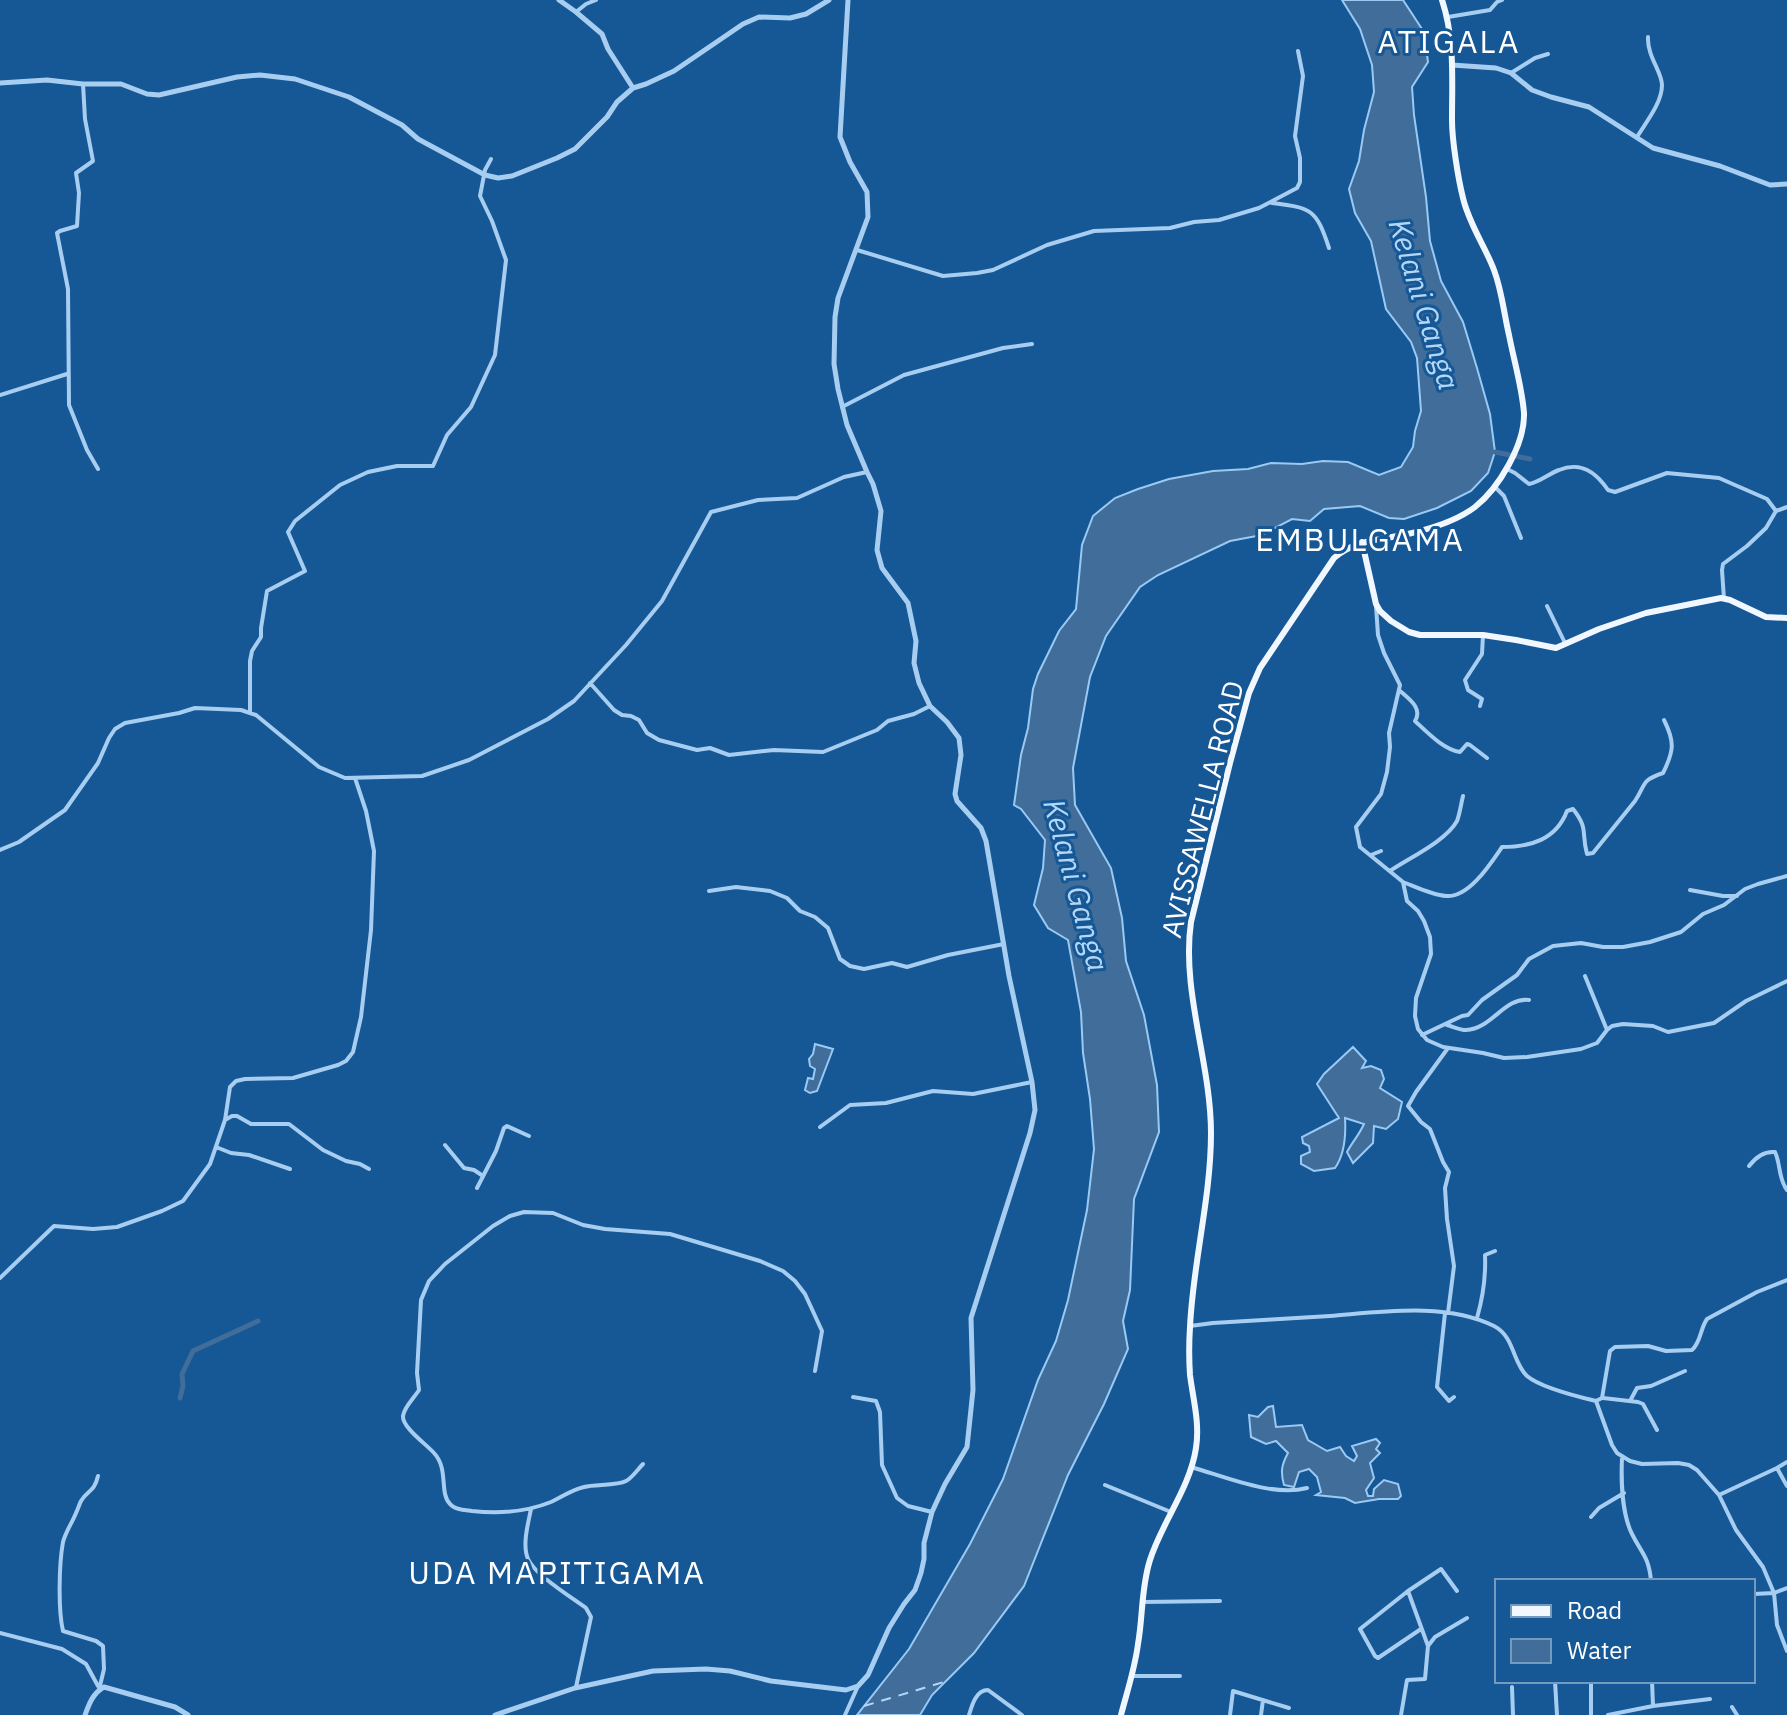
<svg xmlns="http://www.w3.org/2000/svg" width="1787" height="1715" viewBox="0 0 1787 1715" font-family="'IBM Plex Sans',sans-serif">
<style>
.water{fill:#406d9a;stroke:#9acaf4;stroke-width:2}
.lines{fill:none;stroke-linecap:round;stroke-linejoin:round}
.canal{stroke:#406d9a;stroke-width:5}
.ferry{stroke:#b3d7f8;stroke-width:2;stroke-dasharray:10 8;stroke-linecap:butt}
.minor{stroke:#a7cef1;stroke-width:4}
.tertiary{stroke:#a7cef1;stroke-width:5}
.primary{stroke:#f1f7ff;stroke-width:6}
.labels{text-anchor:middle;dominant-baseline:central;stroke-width:6;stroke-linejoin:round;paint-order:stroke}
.street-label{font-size:28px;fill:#fff;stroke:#165795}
.water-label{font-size:30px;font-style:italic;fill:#b3d7f8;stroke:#165795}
.quarter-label{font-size:32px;letter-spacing:2px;fill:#fff;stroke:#165795}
</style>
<rect width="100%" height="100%" fill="#165795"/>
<path class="water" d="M1342 0H1403L1424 32 1428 62 1412 87 1414 115 1426 197 1430 241 1441 281 1463 322 1477 368 1490 414 1495 452 1488 473 1471 491 1437 508 1404 519 1389 518 1360 506 1324 509 1310 521 1292 519 1262 535 1230 541 1158 575 1140 587 1106 636 1090 677 1073 768 1075 805 1111 868 1122 918 1126 961 1144 1015 1157 1085 1159 1132 1134 1199 1130 1290 1123 1321 1128 1349 1104 1404 1068 1475 1024 1586 974 1653 932 1695 920 1715H857L909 1649 970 1544 1003 1479 1038 1380 1056 1341 1068 1300 1087 1210 1094 1149 1090 1099 1083 1053 1081 1012 1068 940 1048 928 1034 905 1043 868 1045 840 1021 809 1014 805 1021 755 1028 728 1033 689 1038 674 1059 631 1076 609 1082 545 1093 516 1115 498 1138 489 1169 479 1213 471 1248 469 1271 463 1302 464 1323 461 1348 462 1379 475 1401 467 1413 447 1415 431 1421 411 1417 358 1411 342 1386 309 1371 241 1355 213 1349 189 1359 161 1364 130 1374 92 1372 65 1360 29Z
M815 1044 833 1049 817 1091 810 1093 805 1090 808 1078 813 1079 815 1069 810 1066 809 1059 813 1054Z
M1353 1047 1366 1061 1362 1068 1371 1066 1381 1070 1384 1079 1380 1088 1402 1102 1398 1119 1386 1129 1374 1126 1373 1143 1353 1163 1347 1152C1353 1141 1359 1135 1364 1124L1345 1118C1346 1135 1345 1154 1335 1168L1314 1171 1301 1164V1156L1310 1152 1309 1146 1303 1143 1302 1137 1339 1118 1317 1084 1324 1074Z
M1273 1406 1276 1427 1302 1425 1308 1440 1327 1451 1340 1447 1346 1456 1354 1461 1357 1456 1352 1446 1376 1439 1380 1443 1376 1449 1380 1453 1370 1463 1374 1478 1366 1490 1368 1496H1373L1374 1489 1384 1480 1398 1484 1401 1496 1398 1499H1379L1355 1503 1345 1498 1316 1495 1321 1492 1317 1477 1309 1469 1299 1472 1294 1487 1284 1485C1280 1471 1282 1464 1288 1453L1276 1441 1266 1444 1251 1437 1249 1415 1258 1417 1268 1407Z"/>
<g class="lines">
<path class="canal" d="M1495 452 1530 459
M180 1398 183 1386 182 1374 193 1351 258 1321"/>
<path class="ferry" d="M864 1706 947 1681"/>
<path class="minor" d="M576 12 586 4 596 0
M1448 17 1490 10 1497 2 1502 0
M1511 73 1535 58 1548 54
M83 84 85 119 93 161 76 173 79 193 77 226 60 231 57 233 68 289 69 405 87 450 98 469
M1637 137C1646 122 1662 103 1662 85 1662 72 1647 56 1648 37
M1272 203C1312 208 1316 209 1329 248
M857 250 943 276 977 273 993 270 1047 245 1094 231 1170 228 1194 222 1219 220 1259 208 1297 188 1300 182V158L1295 136 1303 76 1298 51
M0 395 67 374
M842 407 904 375 1003 348 1032 344
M1507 469 1515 473 1529 484C1540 482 1548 474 1559 470 1581 461 1596 472 1608 490L1615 492 1667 473 1719 478 1767 499 1776 511 1787 507
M1495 487 1504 496 1521 538
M1724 599 1722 570 1723 564 1747 546 1766 528 1776 511
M1376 606 1378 635 1384 653 1400 685 1389 733 1390 747 1387 772 1381 794 1356 827 1360 847 1403 882 1407 901 1418 911 1424 921 1430 937 1431 954 1416 998 1415 1016 1418 1029 1427 1040 1443 1047 1483 1053 1504 1058 1527 1057 1581 1049 1597 1043 1607 1030 1612 1026 1623 1024 1653 1026 1668 1032 1714 1023 1746 1001 1787 981
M1547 606 1565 643
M590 683 614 710 622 715 631 716 639 720 647 733 659 740 697 750 710 748 729 755 774 750 823 752 877 730 888 721 914 714 930 706
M1399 690C1409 699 1423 708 1415 721 1428 733 1443 749 1460 752L1467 744 1470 745 1487 758
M1480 706 1482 699 1468 690 1465 680 1482 654 1483 635
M250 713V661L252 651 261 637V628L267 591 305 571 288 532 295 521 340 485 368 472 397 466H433L447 435 471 407 495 355 506 260 492 221 480 196 485 170 491 159
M0 850 19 842 65 810 98 763 109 738 115 729 125 723 179 713 195 708 241 710 256 715 319 767 345 778 422 776 469 760 548 719 574 701 626 645 662 601 711 512 758 500 797 498 844 477 867 472
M1371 855 1381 851
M1390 871C1409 858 1446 841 1457 821 1460 813 1461 804 1463 796
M1403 882C1416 887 1432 895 1446 896 1469 898 1491 863 1502 847 1530 847 1556 840 1567 811L1573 809C1589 829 1581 833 1587 854L1593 853 1635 801C1647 783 1640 781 1663 773 1674 751 1675 742 1664 720
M1690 890 1723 896H1737
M709 891 736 887 770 891 787 898 800 911 815 917 828 928 840 959 850 966 864 969 892 963 907 967 948 955 1004 944
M1585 976 1607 1030
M1447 1025C1454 1027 1460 1030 1466 1030 1492 1029 1504 997 1529 1000
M1422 1035 1462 1016 1468 1015 1482 1000 1517 975 1529 959 1553 946 1581 943 1603 947H1623L1650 942 1681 932 1703 914 1724 905 1745 889 1758 884 1787 876
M225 1120 232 1116H237L251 1124H289L323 1150 346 1161 360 1164 369 1169
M820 1127 850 1105 886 1103 933 1091 973 1094 1032 1082
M445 1145 464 1168 474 1170 483 1176
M216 1147 231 1153 249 1155 290 1169
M1749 1166C1755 1158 1764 1151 1775 1152 1781 1165 1778 1178 1787 1190
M477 1188 496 1151 504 1128 507 1126 529 1136
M0 1278 54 1226 93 1229 117 1227 162 1211 183 1201 210 1164 225 1120 230 1087 236 1081 245 1079 293 1078 338 1065 346 1061 353 1052 361 1017 371 930 374 851 366 811 355 778
M1445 1313 1437 1387 1449 1401 1454 1397
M1448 1313 1454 1266 1447 1219 1445 1188 1449 1172 1443 1162 1430 1129 1421 1122 1408 1106 1416 1092 1448 1048
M1477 1318C1483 1297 1486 1278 1485 1255L1495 1251
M1190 1326 1213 1323C1252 1321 1291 1318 1330 1316 1381 1312 1446 1302 1494 1326 1515 1337 1512 1362 1527 1376 1540 1387 1579 1397 1596 1401L1612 1445 1617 1453 1630 1461 1642 1464 1678 1463 1689 1465 1697 1470 1719 1495 1736 1530 1763 1567 1774 1593 1777 1625 1787 1651
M853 1397 876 1401 880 1412 882 1465 897 1498 908 1506 932 1512
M1603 1398 1638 1402 1643 1404 1657 1430
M1596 1401 1602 1398 1610 1351 1615 1347 1648 1346 1666 1351 1692 1350C1701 1342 1700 1329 1707 1319L1757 1292 1787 1280
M1630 1401 1637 1388 1651 1386 1685 1371
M1622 1458C1621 1480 1622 1514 1632 1534 1642 1554 1649 1557 1651 1581
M643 1464C638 1469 632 1478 626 1481 617 1486 595 1484 584 1487 571 1490 562 1497 551 1502 526 1512 499 1514 472 1511 465 1510 455 1510 450 1504 439 1493 449 1469 434 1453 426 1444 402 1427 403 1416 404 1407 414 1398 419 1390L417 1373 421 1300 429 1281 445 1264 493 1226 510 1216 524 1212 553 1213 583 1225 605 1229 670 1234 760 1261 783 1271 795 1281 805 1294 822 1331 815 1371
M1191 1467C1226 1477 1272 1497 1307 1488
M1777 1468 1787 1486
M98 1476C94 1493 88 1489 81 1501 79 1505 78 1509 76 1513 72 1523 66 1531 63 1542 59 1564 58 1610 63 1631L96 1641 103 1646 104 1669 99 1690
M1105 1485 1171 1512
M1719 1495 1777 1468 1787 1462
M531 1509C528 1524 522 1545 528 1559 534 1574 571 1597 586 1608L591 1617 576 1687
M1591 1517 1599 1508 1624 1493
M1408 1591 1441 1569 1457 1591
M1753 1594 1774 1593 1787 1588
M1142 1602 1220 1601
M0 1633 62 1649 86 1664 98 1686
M1428 1646 1435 1637 1467 1618
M1131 1676H1180
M1555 1681 1557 1715
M1591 1681V1715
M1652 1681 1653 1706
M1512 1687 1513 1715
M1732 1707 1737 1715
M845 1715 858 1686
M969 1715C972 1705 976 1690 988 1690L1022 1715
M1230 1715 1233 1691 1289 1708
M1261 1715 1263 1700
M1401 1715 1407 1680 1425 1679 1428 1646 1408 1591 1360 1629 1375 1656 1378 1658 1421 1629
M1608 1715 1653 1706 1710 1699"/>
<path class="tertiary" d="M559 0 576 12 602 34 608 49 633 88
M1452 65 1496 68 1511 73 1532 90 1551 97 1589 107 1653 148 1720 166 1770 185 1787 184
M0 83 47 80 83 84H121L147 94 159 95 237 77 260 75 295 79 349 97 402 125 418 139 485 175 498 178 512 176 557 158 575 149 607 117 617 102 633 88 646 84 674 71 743 24 759 17 790 18 806 14 829 0
M85 1715C89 1704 93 1693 104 1687L175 1707 188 1715
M495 1715 575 1688 653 1671 706 1669 730 1671 771 1681 846 1690 858 1686 868 1675 889 1628 904 1604 915 1590 921 1573 924 1559V1543L932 1512 945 1484 967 1447 973 1390 971 1318 1030 1133 1035 1110 1032 1082 1009 976 986 841 981 828 957 801 955 794 961 755 959 738 947 722 930 706 919 683 914 663 916 641 908 603 882 568 877 550 881 511 873 484 867 472 847 425 838 389 834 364 835 317 838 298 868 217 867 192 850 162 840 137 848 0"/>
<path class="primary" d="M1362 542 1376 604 1380 611 1391 621 1409 632 1420 635H1483L1516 640 1556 648 1599 629 1646 613 1721 598 1730 600 1766 617 1787 618
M1121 1715C1127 1692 1135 1668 1138 1644 1143 1616 1141 1588 1150 1560 1162 1522 1190 1488 1196 1448 1200 1423 1193 1399 1190 1375 1189 1360 1189 1342 1190 1327 1193 1262 1211 1198 1211 1133 1211 1063 1181 991 1191 922L1230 763 1249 693 1260 668 1334 558C1356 539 1382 540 1408 534 1430 529 1457 521 1475 507 1499 488 1525 444 1524 413 1522 387 1514 361 1509 335 1504 314 1502 291 1494 270 1485 246 1469 224 1463 198 1458 178 1452 140 1452 120 1452 79 1455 39 1442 0"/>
</g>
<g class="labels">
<g class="street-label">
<text transform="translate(1202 809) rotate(-76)">AVISSAWELLA ROAD</text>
</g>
<g class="water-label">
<text transform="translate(1425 304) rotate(73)">Kelani Ganga</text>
<text transform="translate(1077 885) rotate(75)">Kelani Ganga</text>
</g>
<g class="quarter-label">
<text x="1449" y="41">ATIGALA</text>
<text x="1360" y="539">EMBULGAMA</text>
<text x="557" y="1572">UDA MAPITIGAMA</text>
</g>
</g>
<rect x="1495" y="1579" width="260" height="104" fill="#165795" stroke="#739abf" stroke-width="2"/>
<rect x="1511" y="1605" width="40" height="12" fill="#f1f7ff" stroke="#739abf" stroke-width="2"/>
<text x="1567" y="1619" font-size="24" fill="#ffffff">Road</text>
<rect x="1511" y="1639" width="40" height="24" fill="#406d9a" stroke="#739abf" stroke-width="2"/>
<text x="1567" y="1659" font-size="24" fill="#ffffff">Water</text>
</svg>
